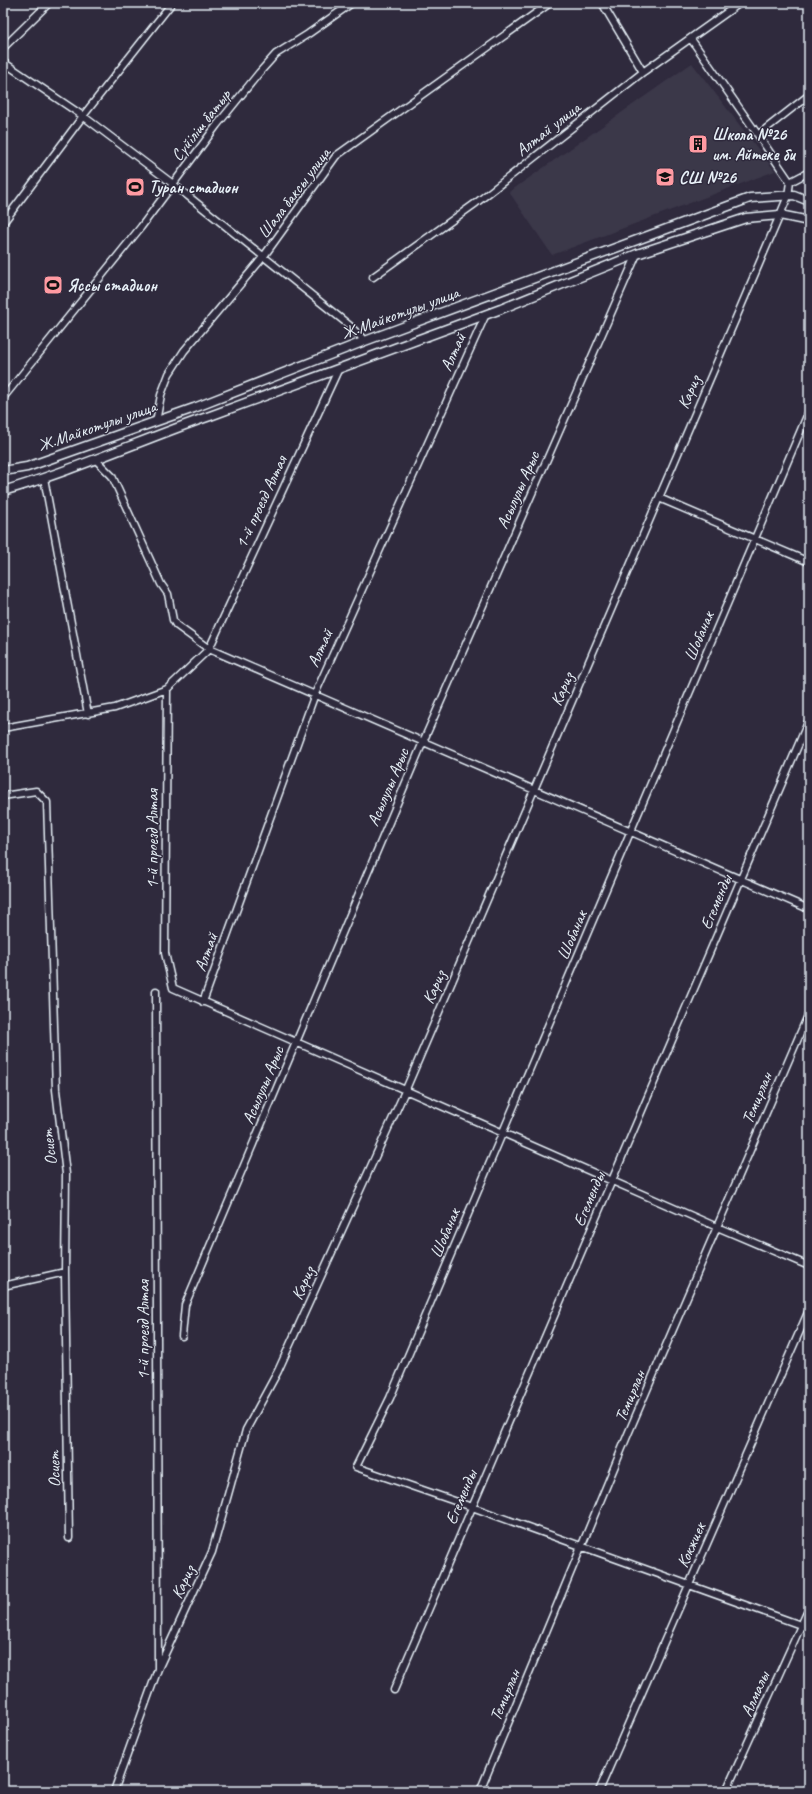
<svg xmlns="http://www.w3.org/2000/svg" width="812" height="1794" viewBox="0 0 812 1794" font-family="Caveat,sans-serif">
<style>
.built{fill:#3b3749}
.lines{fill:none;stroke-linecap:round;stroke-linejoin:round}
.minor-casing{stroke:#e8f1f8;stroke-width:9}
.tertiary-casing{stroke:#e8f1f8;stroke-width:11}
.minor{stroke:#2f2a3d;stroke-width:6}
.tertiary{stroke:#2f2a3d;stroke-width:8}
.labels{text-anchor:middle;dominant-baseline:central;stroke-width:3;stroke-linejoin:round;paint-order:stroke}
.street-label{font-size:17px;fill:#e8f1f8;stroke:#2f2a3d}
.poi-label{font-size:17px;font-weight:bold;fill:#e8f1f8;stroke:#2f2a3d;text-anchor:start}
</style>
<rect width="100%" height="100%" fill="#2f2a3d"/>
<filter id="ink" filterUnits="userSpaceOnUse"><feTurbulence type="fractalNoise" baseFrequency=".025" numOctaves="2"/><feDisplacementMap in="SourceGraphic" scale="8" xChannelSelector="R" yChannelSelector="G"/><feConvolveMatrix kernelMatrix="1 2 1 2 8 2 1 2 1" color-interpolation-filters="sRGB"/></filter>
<g filter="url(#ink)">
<path class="built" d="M692 63 775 171 552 255 509 192Z"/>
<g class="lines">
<defs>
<path id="minor" d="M602 3 643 72
M691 39 758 135
M3 48 49 3
M3 62 83 116 173 184 349 325 365 341
M790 182 809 172
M3 223 83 116 172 3
M373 277 476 203 643 72 740 3
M3 398 141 227 217 125 259 73 276 54 308 34 352 3
M809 411 390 1398 356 1467 472 1507 809 1628
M156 422 161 395 169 374 184 351 264 256 336 156 550 3
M95 459 112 476 161 584 168 594 173 620 176 625 209 649 809 909
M44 478 88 714
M659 498 809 562
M167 689 165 953 173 988 717 1227 809 1266
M3 728 115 708 167 689 209 649 339 368
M3 796 36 791 47 802 56 1090 66 1174 65 1272 69 1538
M156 991 158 1668
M203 1002 315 694 486 314
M3 1286 65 1272
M182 1336 185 1305 423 742 637 254
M394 1690 809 720
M114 1791 158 1669 212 1552 246 1430 278 1371 406 1089 780 215 788 196 790 182 758 135 809 95
M480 1791 628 1434 809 1013
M599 1791 809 1310
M726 1791 809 1608"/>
<path id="tertiary" d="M3 471 27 467 194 408 365 341 750 198 794 195 809 201
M3 491C73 471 141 440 210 416L501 309 637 254 746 218 780 215 809 221"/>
</defs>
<use href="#minor" class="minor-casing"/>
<use href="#tertiary" class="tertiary-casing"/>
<use href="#minor" class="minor"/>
<use href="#tertiary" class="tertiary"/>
</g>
</g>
<defs>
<symbol id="building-square" viewBox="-11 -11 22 22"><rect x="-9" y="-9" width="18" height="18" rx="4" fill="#ff9aa2" stroke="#2f2a3d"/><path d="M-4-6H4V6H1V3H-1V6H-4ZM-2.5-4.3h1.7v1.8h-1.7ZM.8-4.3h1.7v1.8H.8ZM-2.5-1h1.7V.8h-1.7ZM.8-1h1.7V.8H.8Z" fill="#111"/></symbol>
<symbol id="school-square" viewBox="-11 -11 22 22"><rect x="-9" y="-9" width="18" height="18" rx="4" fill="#ff9aa2" stroke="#2f2a3d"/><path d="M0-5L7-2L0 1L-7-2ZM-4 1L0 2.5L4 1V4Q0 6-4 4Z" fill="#111"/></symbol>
<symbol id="stadium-square" viewBox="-11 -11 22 22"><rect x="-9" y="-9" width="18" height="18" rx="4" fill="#ff9aa2" stroke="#2f2a3d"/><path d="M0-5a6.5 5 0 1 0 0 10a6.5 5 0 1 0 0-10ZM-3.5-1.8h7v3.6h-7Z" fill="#111"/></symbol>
</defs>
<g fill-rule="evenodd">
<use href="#building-square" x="687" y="133" width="22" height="22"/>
<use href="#school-square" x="654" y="166" width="22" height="22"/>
<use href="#stadium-square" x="124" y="176" width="22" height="22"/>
<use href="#stadium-square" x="42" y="274" width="22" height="22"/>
</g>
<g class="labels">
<g class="street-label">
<text transform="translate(201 125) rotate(-52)">Сүйіліш батыр</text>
<text transform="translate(548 129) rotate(-38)">Алтай улица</text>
<text transform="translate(294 193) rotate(-53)">Шала баксы улица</text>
<text transform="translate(400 313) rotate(-20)">Ж.Майкотулы улица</text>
<text transform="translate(453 352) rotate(-66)">Алтай</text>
<text transform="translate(689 392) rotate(-67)">Кариз</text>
<text transform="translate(97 426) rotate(-19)">Ж.Майкотулы улица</text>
<text transform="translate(518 490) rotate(-66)">Асылулы Арыс</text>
<text transform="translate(261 502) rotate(-65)">1-й проезд Алтая</text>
<text transform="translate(699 636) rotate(-67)">Шобанак</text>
<text transform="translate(320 648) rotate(-66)">Алтай</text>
<text transform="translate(562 689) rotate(-67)">Кариз</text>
<text transform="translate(388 787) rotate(-67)">Асылулы Арыс</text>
<text transform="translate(152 839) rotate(-90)">1-й проезд Алтая</text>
<text transform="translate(716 902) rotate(-67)">Егеменды</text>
<text transform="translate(572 935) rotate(-67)">Шобанак</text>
<text transform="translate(206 952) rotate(-70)">Алтай</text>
<text transform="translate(434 987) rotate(-67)">Кариз</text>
<text transform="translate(263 1085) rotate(-67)">Асылулы Арыс</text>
<text transform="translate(757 1098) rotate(-67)">Темирлан</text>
<text transform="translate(49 1147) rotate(-97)">Осиет</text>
<text transform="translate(589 1199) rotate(-67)">Егеменды</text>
<text transform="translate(445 1233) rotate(-67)">Шобанак</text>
<text transform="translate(303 1283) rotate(-66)">Кариз</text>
<text transform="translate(143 1330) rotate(-90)">1-й проезд Алтая</text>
<text transform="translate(630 1396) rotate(-67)">Темирлан</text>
<text transform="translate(54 1469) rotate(-91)">Осиет</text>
<text transform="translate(461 1497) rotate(-67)">Егеменды</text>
<text transform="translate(691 1545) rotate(-66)">Кокжиек</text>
<text transform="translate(183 1582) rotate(-65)">Кариз</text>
<text transform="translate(755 1694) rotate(-66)">Алмалы</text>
<text transform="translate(505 1695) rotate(-67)">Темирлан</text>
</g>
<g class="poi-label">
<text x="712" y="134">Школа №26<tspan x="712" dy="20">им. Айтеке би</tspan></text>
<text x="679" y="177">СШ №26</text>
<text x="149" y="187">Туран стадион</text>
<text x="67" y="285">Яссы стадион</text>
</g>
</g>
<rect width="812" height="1794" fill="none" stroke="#2f2a3d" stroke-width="16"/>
<rect x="8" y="8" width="796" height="1778" fill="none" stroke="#e8f1f8" stroke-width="1.5" filter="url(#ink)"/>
</svg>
